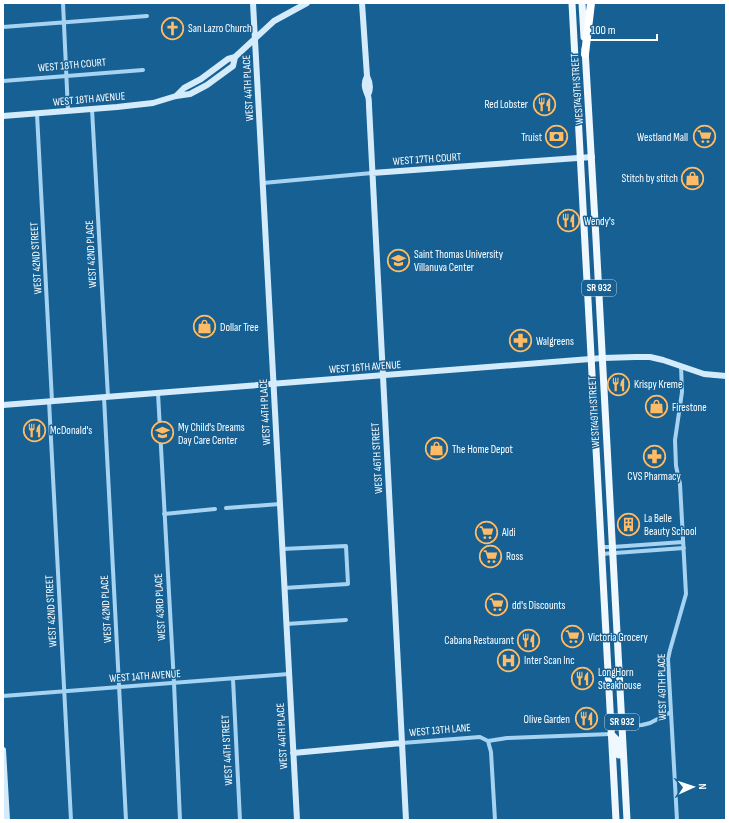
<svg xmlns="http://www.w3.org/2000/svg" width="729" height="823" viewBox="0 0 729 823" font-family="'Sofia Sans Condensed',sans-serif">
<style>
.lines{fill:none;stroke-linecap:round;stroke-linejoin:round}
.street{stroke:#a6d3f1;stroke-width:4}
.secondary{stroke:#d4ebfc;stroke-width:6}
.primary{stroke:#eff8ff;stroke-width:7}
.highway{stroke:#fff;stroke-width:8}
.labels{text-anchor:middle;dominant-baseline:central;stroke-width:3;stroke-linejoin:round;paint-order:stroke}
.shield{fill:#166094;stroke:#b9cfdf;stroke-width:1}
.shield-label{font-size:10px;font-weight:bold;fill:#fff}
.poi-label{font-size:11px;fill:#fff;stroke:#166094;text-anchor:start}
.street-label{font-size:11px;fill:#fff;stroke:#166094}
</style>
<rect width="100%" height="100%" fill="#166094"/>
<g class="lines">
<path class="street" d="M63 3 68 111
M3 27 147 16
M3 81 143 70
M92 109 108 397
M37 114 52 401
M263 183 372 173
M158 393 174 683 180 820
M104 397 126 820
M49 401 71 820
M226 508 280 504
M164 514 215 509
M601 547H612L683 542
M282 549 346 546 348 584 284 588
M601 554 684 548
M286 624 346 620
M233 679 240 820
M3 696 289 674
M622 726 642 725 650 723 671 712
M488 741 491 752 495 820
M402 743 480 737 488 741 507 738 611 734
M677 820 668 659 670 650 686 594 680 484 676 466 675 440 682 392 681 366"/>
<path class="secondary" d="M253 3 297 820
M362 3 367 76C370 82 371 89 368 95
M367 76C363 84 365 89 368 96 369 99 369 103 369 106L406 820
M176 96 184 88 201 79 228 59 235 57 274 21 307 3
M3 116 117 107 153 103 176 96 190 94 207 85 233 66 235 57
M372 173 592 157
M3 405 603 358 635 357H650L663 360 704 374 726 376
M3 750 7 820
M293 753 402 743"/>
<path class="primary" d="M572 3 616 820
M582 3 584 37
M585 49 596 239 627 820
M611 734 617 740 619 755"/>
<path class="highway" d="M585 54 591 3"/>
</g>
<defs>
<symbol id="church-ring" viewBox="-11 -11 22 22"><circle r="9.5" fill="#166094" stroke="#ffbb65" stroke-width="1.5"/><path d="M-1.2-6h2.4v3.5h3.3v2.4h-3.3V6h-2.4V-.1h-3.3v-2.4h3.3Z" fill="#ffbb65"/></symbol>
<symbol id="restaurant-ring" viewBox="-11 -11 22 22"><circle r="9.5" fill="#166094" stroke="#ffbb65" stroke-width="1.5"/><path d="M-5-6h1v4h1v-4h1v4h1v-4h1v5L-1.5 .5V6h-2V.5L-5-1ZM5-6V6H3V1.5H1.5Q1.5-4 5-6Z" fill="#ffbb65"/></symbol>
<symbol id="bank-ring" viewBox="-11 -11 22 22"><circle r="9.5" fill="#166094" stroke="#ffbb65" stroke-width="1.5"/><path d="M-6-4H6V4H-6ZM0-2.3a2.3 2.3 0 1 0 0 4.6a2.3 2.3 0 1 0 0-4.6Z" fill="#ffbb65"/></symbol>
<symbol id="supermarket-ring" viewBox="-11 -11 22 22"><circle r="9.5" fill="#166094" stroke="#ffbb65" stroke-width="1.5"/><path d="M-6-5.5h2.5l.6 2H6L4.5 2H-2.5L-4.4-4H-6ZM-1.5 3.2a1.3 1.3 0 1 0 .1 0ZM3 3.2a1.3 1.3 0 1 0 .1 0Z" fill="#ffbb65"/></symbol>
<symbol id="shop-ring" viewBox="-11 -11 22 22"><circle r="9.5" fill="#166094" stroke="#ffbb65" stroke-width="1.5"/><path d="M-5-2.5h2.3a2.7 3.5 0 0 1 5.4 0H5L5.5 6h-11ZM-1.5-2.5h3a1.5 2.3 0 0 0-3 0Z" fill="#ffbb65"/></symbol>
<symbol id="school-ring" viewBox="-11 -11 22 22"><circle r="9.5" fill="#166094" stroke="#ffbb65" stroke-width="1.5"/><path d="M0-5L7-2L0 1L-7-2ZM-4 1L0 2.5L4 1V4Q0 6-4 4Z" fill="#ffbb65"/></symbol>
<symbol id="pharmacy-ring" viewBox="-11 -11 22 22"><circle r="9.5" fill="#166094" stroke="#ffbb65" stroke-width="1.5"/><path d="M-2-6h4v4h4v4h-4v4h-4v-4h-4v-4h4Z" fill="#ffbb65"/></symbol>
<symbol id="building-ring" viewBox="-11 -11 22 22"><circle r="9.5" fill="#166094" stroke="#ffbb65" stroke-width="1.5"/><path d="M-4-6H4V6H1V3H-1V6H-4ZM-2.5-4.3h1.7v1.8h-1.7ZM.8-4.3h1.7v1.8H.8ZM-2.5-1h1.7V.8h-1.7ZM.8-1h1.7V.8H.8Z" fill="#ffbb65"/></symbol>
<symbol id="hospital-ring" viewBox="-11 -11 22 22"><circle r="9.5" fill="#166094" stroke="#ffbb65" stroke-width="1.5"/><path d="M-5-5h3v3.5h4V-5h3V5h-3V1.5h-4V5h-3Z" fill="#ffbb65"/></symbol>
</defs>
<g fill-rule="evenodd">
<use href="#church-ring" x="160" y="16" width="25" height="25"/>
<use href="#restaurant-ring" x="532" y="92" width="25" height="25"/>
<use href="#bank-ring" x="544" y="124" width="25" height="25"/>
<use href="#supermarket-ring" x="692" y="124" width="25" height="25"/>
<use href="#shop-ring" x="680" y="166" width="25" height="25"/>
<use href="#restaurant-ring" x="556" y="208" width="25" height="25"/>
<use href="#school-ring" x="386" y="248" width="25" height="25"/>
<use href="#shop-ring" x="192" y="314" width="25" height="25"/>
<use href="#pharmacy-ring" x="508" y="328" width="25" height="25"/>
<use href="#restaurant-ring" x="606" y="372" width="25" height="25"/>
<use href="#shop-ring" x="644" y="394" width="25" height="25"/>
<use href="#restaurant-ring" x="22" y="418" width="25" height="25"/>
<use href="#school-ring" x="150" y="420" width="25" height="25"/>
<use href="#shop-ring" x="424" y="436" width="25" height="25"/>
<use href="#pharmacy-ring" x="642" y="444" width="25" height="25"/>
<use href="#building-ring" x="616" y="512" width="25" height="25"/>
<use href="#supermarket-ring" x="474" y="520" width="25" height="25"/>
<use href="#supermarket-ring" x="478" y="544" width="25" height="25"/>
<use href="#supermarket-ring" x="484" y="592" width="25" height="25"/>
<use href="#supermarket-ring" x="560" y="624" width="25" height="25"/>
<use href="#restaurant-ring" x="516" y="628" width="25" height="25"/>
<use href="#hospital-ring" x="496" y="648" width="25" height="25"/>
<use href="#restaurant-ring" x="570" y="666" width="25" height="25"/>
<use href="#restaurant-ring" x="574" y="706" width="25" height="25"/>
</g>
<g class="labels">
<g class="shield">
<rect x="582" y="280" width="34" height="16" rx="3"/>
<rect x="605" y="714" width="34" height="16" rx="3"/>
</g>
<g class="shield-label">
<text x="599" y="288">SR 932</text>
<text x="622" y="722">SR 932</text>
</g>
<g class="poi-label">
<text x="188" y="28">San Lazro Church</text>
<text x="528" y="104" text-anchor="end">Red Lobster</text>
<text x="542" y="137" text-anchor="end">Truist</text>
<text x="688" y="137" text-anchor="end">Westland Mall</text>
<text x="678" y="178" text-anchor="end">Stitch by stitch</text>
<text x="584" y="221">Wendy's</text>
<text x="414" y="254">Saint Thomas University<tspan x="414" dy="13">Villanuva Center</tspan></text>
<text x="220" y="327">Dollar Tree</text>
<text x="536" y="341">Walgreens</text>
<text x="634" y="384">Krispy Kreme</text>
<text x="672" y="407">Firestone</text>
<text x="178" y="427">My Child's Dreams<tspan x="178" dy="13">Day Care Center</tspan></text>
<text x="50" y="430">McDonald's</text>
<text x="452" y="449">The Home Depot</text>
<text x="654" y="476" text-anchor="middle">CVS Pharmacy</text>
<text x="644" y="518">La Belle<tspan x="644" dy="13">Beauty School</tspan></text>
<text x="502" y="532">Aldi</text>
<text x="506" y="556">Ross</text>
<text x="512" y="605">dd's Discounts</text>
<text x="588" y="637">Victoria Grocery</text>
<text x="514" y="640" text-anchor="end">Cabana Restaurant</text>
<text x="524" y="660">Inter Scan Inc</text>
<text x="598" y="672">LongHorn<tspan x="598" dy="13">Steakhouse</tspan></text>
<text x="570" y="719" text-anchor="end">Olive Garden</text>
</g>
<g class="street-label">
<text transform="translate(72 65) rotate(-5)">WEST 18TH COURT</text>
<text transform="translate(248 88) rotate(-93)">WEST 44TH PLACE</text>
<text transform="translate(577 89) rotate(-94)">WEST 49TH STREET</text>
<text transform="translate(89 99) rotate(-5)">WEST 18TH AVENUE</text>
<text transform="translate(427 159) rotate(-4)">WEST 17TH COURT</text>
<text transform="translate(91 254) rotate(-93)">WEST 42ND PLACE</text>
<text transform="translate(36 258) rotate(-93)">WEST 42ND STREET</text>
<text transform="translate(365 367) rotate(-4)">WEST 16TH AVENUE</text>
<text transform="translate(265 412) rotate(-93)">WEST 44TH PLACE</text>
<text transform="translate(594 412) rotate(-93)">WEST 49TH STREET</text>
<text transform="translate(377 458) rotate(-93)">WEST 46TH STREET</text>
<text transform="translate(160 607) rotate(-93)">WEST 43RD PLACE</text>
<text transform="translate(106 609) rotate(-93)">WEST 42ND PLACE</text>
<text transform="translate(51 611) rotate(-93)">WEST 42ND STREET</text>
<text transform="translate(145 676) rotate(-4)">WEST 14TH AVENUE</text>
<text transform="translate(662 687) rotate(-91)">WEST 49TH PLACE</text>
<text transform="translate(440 730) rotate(-5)">WEST 13TH LANE</text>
<text transform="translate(282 736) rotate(-93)">WEST 44TH PLACE</text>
<text transform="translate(227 750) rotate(-93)">WEST 44TH STREET</text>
</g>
</g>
<rect width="729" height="823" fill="none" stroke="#ffffff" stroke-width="8"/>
<g transform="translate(693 787) rotate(87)" stroke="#166094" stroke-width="3" paint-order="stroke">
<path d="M0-3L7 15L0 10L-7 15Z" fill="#ffffff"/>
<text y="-6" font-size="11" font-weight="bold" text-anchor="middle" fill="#ffffff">N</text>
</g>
<path d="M585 34v6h72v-6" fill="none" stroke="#ffffff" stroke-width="2"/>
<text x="591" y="34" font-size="12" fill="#ffffff" stroke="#166094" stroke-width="3" paint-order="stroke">100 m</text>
</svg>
